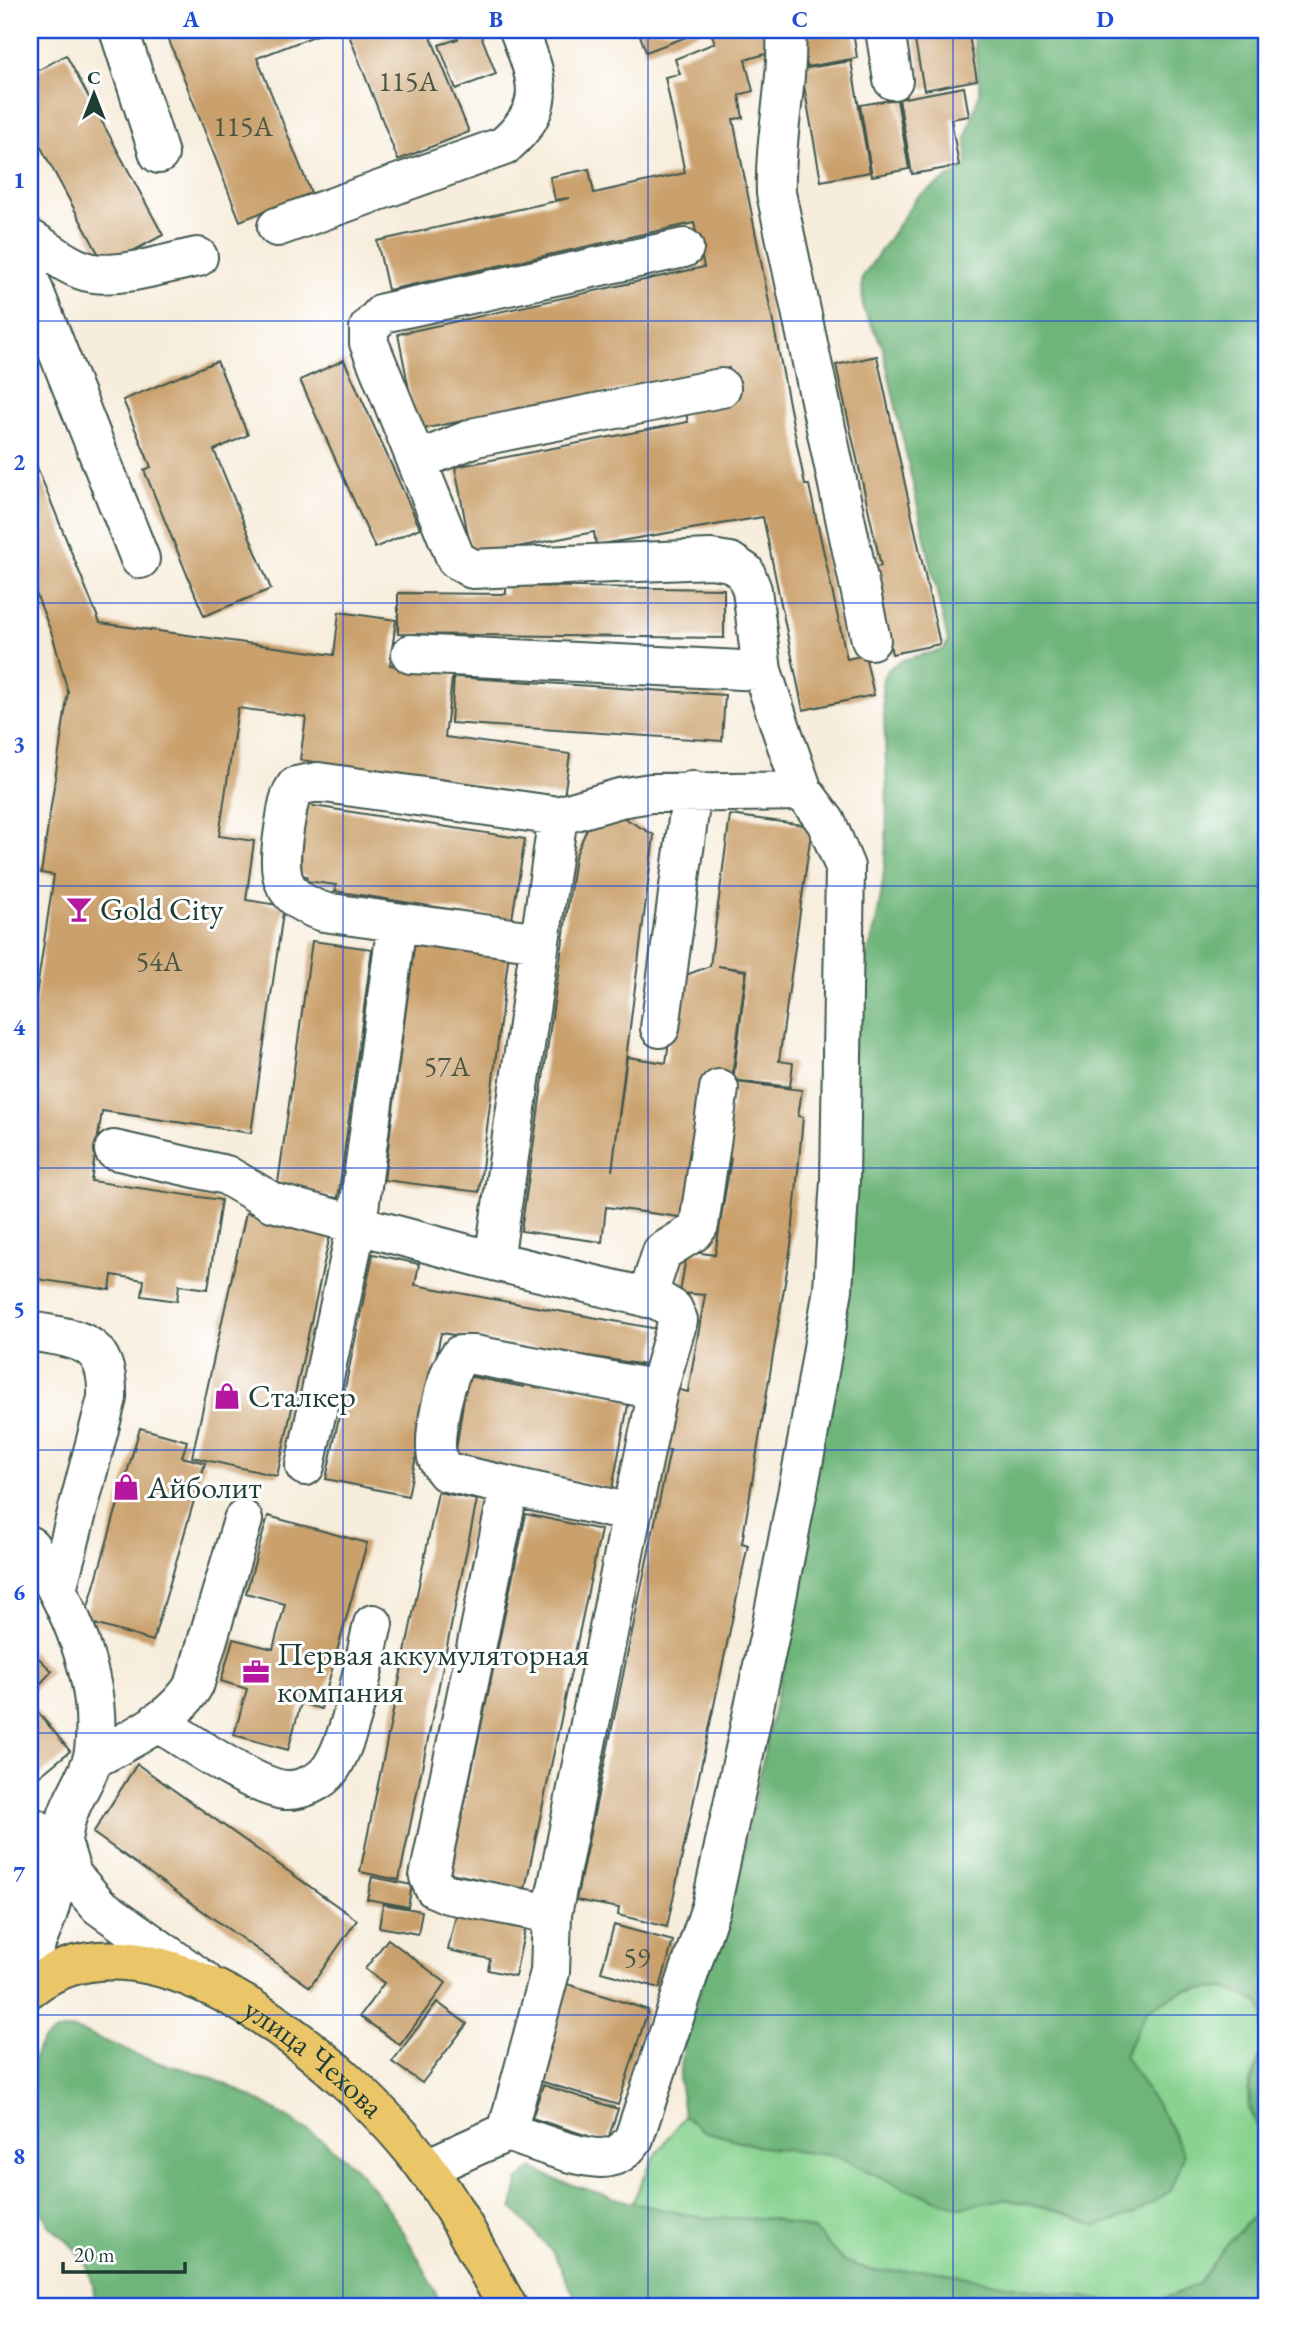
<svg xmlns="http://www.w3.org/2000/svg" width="1296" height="2336" viewBox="0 0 1296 2336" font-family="'EB Garamond',serif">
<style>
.green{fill:#88d390;stroke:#548862;stroke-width:2}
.forest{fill:#6eb57a;stroke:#467957;stroke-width:2}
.building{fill:#caa06c}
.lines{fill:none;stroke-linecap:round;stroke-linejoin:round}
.minor-casing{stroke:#3f574d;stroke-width:42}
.major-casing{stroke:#3f574d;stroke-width:42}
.minor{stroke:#fff;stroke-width:38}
.major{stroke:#ebc669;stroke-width:38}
.grid{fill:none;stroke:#1d4ed8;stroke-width:2;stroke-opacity:0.55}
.labels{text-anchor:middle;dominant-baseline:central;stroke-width:6;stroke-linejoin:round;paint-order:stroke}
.number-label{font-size:28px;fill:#4a5642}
.poi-label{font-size:32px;fill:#1f3d34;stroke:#fff;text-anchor:start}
.street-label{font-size:32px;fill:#1f3d34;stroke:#fff}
.neatline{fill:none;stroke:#1d4ed8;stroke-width:2.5}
.grid-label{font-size:23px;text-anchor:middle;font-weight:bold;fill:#1d4ed8}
</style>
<rect width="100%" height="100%" fill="#fff"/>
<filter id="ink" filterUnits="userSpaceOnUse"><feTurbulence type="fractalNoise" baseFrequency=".0143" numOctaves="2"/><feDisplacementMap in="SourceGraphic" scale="14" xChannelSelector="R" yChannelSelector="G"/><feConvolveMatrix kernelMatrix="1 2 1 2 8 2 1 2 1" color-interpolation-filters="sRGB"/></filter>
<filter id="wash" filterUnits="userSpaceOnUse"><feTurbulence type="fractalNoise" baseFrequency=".00686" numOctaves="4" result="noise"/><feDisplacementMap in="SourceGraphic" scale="28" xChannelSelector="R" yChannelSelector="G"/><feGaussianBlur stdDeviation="1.57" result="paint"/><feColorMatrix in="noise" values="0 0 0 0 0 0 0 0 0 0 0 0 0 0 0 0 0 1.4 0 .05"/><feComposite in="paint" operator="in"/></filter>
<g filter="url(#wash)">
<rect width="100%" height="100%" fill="#f7eddc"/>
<path class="green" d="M1226 1988 1259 2002C1279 2054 1241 2068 1249 2108 1251 2122 1264 2134 1266 2148 1269 2165 1266 2185 1266 2203L1227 2244 1198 2284 1148 2306H1139L1000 2284 934 2270 873 2271 843 2261 814 2230 770 2218H704L632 2203 653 2159 684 2116 704 2131 760 2147 836 2156 908 2190 959 2207 1005 2199 1057 2211 1097 2226 1134 2214 1171 2127 1124 2056 1147 2010 1185 1990Z"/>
<path class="forest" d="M973 30H1266V2020L1259 2002 1226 1988 1185 1990 1147 2010 1124 2056 1171 2127 1184 2155 1170 2191 1134 2214 1097 2226 1057 2211 1005 2199 959 2207 908 2190 836 2156 761 2147 704 2131 684 2116 679 2079 686 2034 737 1881 795 1608 814 1483 861 970C896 890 887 768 882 682 887 657 922 656 943 650L948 642 882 345 863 309 862 278 917 197 967 166 966 137 980 91Z
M74 2029C101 2038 126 2051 153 2061 166 2066 181 2067 194 2072 241 2087 314 2130 350 2163 384 2194 424 2263 441 2306H95C94 2277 88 2260 66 2240 60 2235 51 2229 47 2222 27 2190 21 2080 38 2048 47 2033 59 2030 74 2029Z
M1266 2044V2147C1243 2097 1245 2094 1266 2044Z
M533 2168 559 2181 632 2203 704 2218H769L814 2230 843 2261 873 2271 934 2270 1000 2284 1139 2306H579L554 2254 513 2208 518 2181Z
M1266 2203V2306H1148L1198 2284 1227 2244Z"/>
<g id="blocks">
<path class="building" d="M165 30H330L257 58 311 193 240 221Z
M347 30H428L469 132 398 160Z
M454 30H479L496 74 456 89 439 45 458 39Z
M638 30H705L646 52Z
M710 30H765L772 52 745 60 753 91 739 95 743 118 733 119 805 485H809L847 659 865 655 874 695 803 710 763 517 596 545 594 532 472 556 455 467 688 422 685 408 735 398 729 368 417 430 398 334 704 267 694 223 388 290 377 241 569 198 555 200 550 177 589 169 594 193 685 173 665 77 680 74 675 59 715 43Z
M801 30H853L857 58 807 67Z
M913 30H968L977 80 924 90Z
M66 55 163 235 105 266 30 127V75Z
M851 61 870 172 821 181 801 69Z
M964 87 969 116 951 119 959 166 912 174 899 99Z
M897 99 909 169 872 176 860 105Z
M877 356 940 644 892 654 873 568 881 566 836 365Z
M344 360 420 528 375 548 300 380Z
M217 361 248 435 214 450 271 589 204 616 144 470 151 467 123 400Z
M30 450 100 623 334 655 339 612 396 620 390 665 453 672 445 737 570 754 564 797 300 760 306 717 238 708 219 836 254 841 246 900 284 906 251 1133 102 1111 91 1181 221 1200 208 1289 179 1285 177 1301 142 1296 144 1280 112 1275 110 1290 30 1278V1016H33L54 875 41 873 68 692 53 637 30 578Z
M506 586 724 589V638L398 634V593L506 594Z
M454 677 725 695 722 741 451 723Z
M301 804 525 839 512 919 335 891 336 885 306 881 307 876 295 874Z
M730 815 812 826 779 1061 793 1063 790 1087 733 1080 747 970 718 966 746 971 732 1077 706 1074 687 1218 606 1207 602 1242 521 1231 575 857 588 826 622 817 654 835 612 1171 627 1057 666 1063 678 978 710 966Z
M415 939 509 952 479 1192 384 1180Z
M312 941 372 949 338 1198 277 1190Z
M735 1082 802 1090 798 1116 803 1117 791 1246 742 1543 748 1545 667 1927 618 1915 619 1908 576 1900 670 1450H663L676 1389 688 1392 705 1295 680 1293 687 1251 715 1255 731 1158H724Z
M246 1213 331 1231 277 1476 192 1457Z
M373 1254 419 1264 415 1285 658 1329 652 1366 441 1333 408 1496 326 1479Z
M467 1376 524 1387 526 1379 629 1400 612 1489 455 1457Z
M140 1428 187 1441 182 1457 205 1463 153 1641 84 1621Z
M438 1492 477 1500 399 1880 360 1872Z
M526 1514 601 1530 525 1889 450 1873Z
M268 1516 367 1543 321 1709 301 1703 288 1750 234 1735 247 1689 221 1681 233 1639 273 1649 285 1604 246 1593Z
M30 1650 52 1671 30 1695Z
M32 1705 70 1751 30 1784V1707Z
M137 1764 357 1920 310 1987 93 1833Z
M372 1877 412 1885 408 1907 367 1899Z
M383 1904 422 1911 418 1934 379 1927Z
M456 1915 525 1929 515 1976 488 1970 490 1959 448 1950Z
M614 1925 673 1941 660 1988 601 1972Z
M388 1939 446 1983 400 2045 360 2016 384 1983 365 1969Z
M567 1984 648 2010 618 2105 540 2081 551 2048 547 2046Z
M437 2002 467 2024 422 2083 392 2062Z
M543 2085 618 2109 607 2142 532 2118Z"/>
</g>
</g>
<g filter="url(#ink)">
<use href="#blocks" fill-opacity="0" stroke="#3f574d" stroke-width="2"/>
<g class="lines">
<defs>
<path id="minor" d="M119 30 159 154
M786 30C789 83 774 138 776 193L871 640
M885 30 893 80
M277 227 504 146C550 106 538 81 519 30
M30 239C49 250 71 270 93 273 126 277 166 263 198 257
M30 281 140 559
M417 461 476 437 721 388
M411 654 762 671
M540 942 324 912C276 897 278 871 284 829 287 814 287 799 296 786L318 782 558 816 620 798 651 793 803 791
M660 1028 692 790
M114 1150 226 1175 272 1202 494 1261 658 1300 673 1309 678 1320 658 1390 632 1513 552 1914 550 1972 507 2132 427 2168
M494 1261 558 816
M647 1298 662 1252 694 1232 699 1225 719 1089
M30 1331C79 1340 109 1339 107 1398L57 1589
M305 1466 357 1224 397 922
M509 1488 429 1877 434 1888 448 1894 552 1914
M632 1513 446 1472C442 1467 439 1463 437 1457 432 1435 446 1372 460 1355H474L658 1390
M30 1546C69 1601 103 1681 94 1751 91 1775 72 1796 66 1820 59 1849 58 1880 49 1909 44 1926 36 1942 30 1958
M157 1722C186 1739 253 1787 285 1790 301 1791 322 1782 331 1768 353 1735 363 1664 373 1624
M92 1760C128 1740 175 1720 195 1683L243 1520
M30 1826 62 1842 72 1875 99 1906 203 1980
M507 2132C531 2139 586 2163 609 2157 621 2155 627 2148 634 2138L711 1907 770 1633 807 1443 833 1289 840 1180 845 867 826 822 803 791 784 737 762 671 752 590 745 572 730 562 711 559 472 569 456 559 369 343V328L383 313 684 248"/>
<g id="major">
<path id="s1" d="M30 1988C150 1891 359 2074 427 2169 458 2211 482 2261 507 2306"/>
</g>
</defs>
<use href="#minor" class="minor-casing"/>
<use href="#major" class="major-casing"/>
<use href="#minor" class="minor"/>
<use href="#major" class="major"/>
</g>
</g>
<path class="grid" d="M343 30V2306M648 30V2306M953 30V2306M30 321H1266M30 603H1266M30 886H1266M30 1168H1266M30 1450H1266M30 1733H1266M30 2015H1266"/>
<defs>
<symbol id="bar-bare" viewBox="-9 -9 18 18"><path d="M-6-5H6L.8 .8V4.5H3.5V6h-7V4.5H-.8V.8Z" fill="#b5179e" stroke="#fff" stroke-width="2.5" paint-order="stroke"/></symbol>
<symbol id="shop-bare" viewBox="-9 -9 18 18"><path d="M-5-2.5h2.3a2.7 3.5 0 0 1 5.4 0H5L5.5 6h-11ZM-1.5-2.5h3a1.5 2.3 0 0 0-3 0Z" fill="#b5179e" stroke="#fff" stroke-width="2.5" paint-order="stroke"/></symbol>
<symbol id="office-bare" viewBox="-9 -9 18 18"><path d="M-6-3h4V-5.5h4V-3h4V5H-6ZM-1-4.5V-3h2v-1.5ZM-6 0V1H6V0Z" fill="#b5179e" stroke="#fff" stroke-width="2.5" paint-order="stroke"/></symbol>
</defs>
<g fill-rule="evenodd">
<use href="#bar-bare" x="60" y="890" width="38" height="38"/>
<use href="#shop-bare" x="208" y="1377" width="38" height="38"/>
<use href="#shop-bare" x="107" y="1468" width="38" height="38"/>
<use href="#office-bare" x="237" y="1653" width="38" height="38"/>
</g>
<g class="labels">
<g class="number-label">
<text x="408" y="81">115А</text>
<text x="243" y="126">115А</text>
<text x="159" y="961">54А</text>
<text x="447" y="1066">57А</text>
<text x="637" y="1957">59</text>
</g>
<g class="poi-label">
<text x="100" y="909">Gold City</text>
<text x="248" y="1396">Сталкер</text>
<text x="147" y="1487">Айболит</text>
<text x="277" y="1654">Первая аккумуляторная<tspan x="277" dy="37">компания</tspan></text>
</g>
<g class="street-label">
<text stroke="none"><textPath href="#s1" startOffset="317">улица Чехова</textPath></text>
</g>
</g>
<rect width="1296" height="2336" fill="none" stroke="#fff" stroke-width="77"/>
<g transform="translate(94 94)" stroke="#ffffff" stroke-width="5" paint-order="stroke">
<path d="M0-5L12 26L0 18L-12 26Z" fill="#1f3d34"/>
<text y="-10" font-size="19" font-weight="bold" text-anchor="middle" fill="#1f3d34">С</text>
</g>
<path d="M63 2262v10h122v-10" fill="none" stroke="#1f3d34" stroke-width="3.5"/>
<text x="74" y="2262" font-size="21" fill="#1f3d34" stroke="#ffffff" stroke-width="5" paint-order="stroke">20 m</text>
<rect x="38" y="38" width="1220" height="2260" class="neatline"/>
<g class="grid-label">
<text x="191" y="27">A</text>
<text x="496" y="27">B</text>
<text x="800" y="27">C</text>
<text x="1105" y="27">D</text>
<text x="19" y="188">1</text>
<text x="19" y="470">2</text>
<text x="19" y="752">3</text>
<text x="19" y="1035">4</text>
<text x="19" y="1317">5</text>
<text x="19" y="1600">6</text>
<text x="19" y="1882">7</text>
<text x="19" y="2164">8</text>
</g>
</svg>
